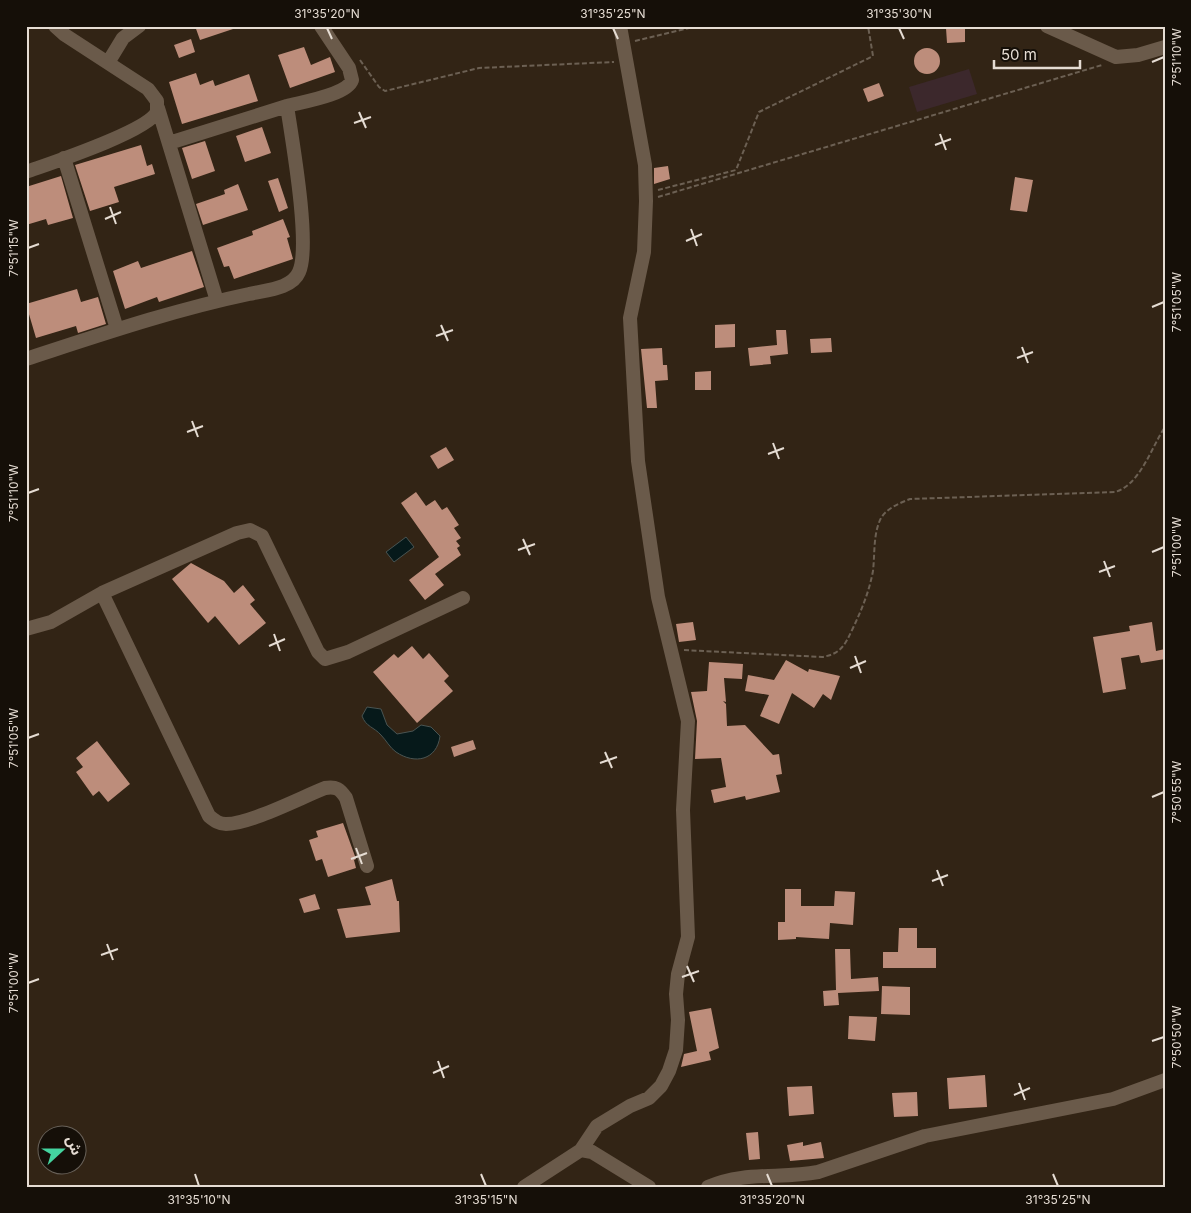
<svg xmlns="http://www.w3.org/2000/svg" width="1191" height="1213" viewBox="0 0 1191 1213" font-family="Inter,'Noto Sans Arabic',sans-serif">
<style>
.commercial{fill:#3c282c}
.water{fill:#06191a;stroke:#495452}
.building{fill:#bd8d7b}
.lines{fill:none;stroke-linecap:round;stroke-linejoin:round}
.path{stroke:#6c6053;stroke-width:2;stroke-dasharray:5 2.5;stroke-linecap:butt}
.minor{stroke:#6a5a4a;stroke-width:14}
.ticks{fill:none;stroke:#e5dcd3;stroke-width:2}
.neatline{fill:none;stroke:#e5dcd3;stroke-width:2}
.ticks-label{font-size:12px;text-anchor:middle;fill:#e5dcd3}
</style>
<rect width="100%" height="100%" fill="#322415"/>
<path class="commercial" d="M969 69 977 94 917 112 909 87Z"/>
<path class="water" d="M406 537 414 547 394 562 386 552Z
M367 707 381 709 387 725 397 734 413 731 421 725 431 727 440 736C437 760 415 765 396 752 390 748 386 740 381 735 374 727 366 727 362 716Z"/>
<path class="building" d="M195 26H236V28L200 40Z
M965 27V42L947 43 946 28Z
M191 39 195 52 179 58 174 45Z
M304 47 311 65 330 57 335 72 290 88 278 55Z
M914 61a13 13 0 1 1 26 0a13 13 0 1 1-26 0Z
M196 73 200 85 213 80 215 86 249 74 258 101 182 124 169 82Z
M879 83 884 96 868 102 863 89Z
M262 127 271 153 245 162 236 136Z
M205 141 215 171 192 179 182 148Z
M141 145 147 166 152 164 155 174 114 187 119 202 90 211 75 165Z
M668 166 670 179 654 184V168Z
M61 176 73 218 48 225 46 219 26 225V187Z
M1015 177 1033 180 1027 212 1010 210Z
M278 178 288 208 279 212 268 181Z
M238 184 248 210 203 225 196 204 225 194 224 190Z
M283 219 290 237 287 238 293 259 234 279 229 266 224 267 217 248 253 235 252 231Z
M192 251 204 287 159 302 157 297 125 309 113 271 138 261 141 268Z
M77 289 81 302 98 297 106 324 78 333 76 326 36 338 26 304Z
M735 324V347L715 348V325Z
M776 330H786L788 354 770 356 771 364 750 366 748 348 777 345Z
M831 338 832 352 811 353 810 339Z
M662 348 663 365H667L668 380 655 381 657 408H647L641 349Z
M711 371V390H695V372Z
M446 447 454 460 438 469 430 456Z
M416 492 426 506 435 500 442 510 447 507 459 525 454 528 461 538 456 541 460 546 457 548 461 555 435 574 444 585 425 600 409 580 439 557 401 503Z
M191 563 224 581 234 593 243 585 255 600 250 604 266 623 239 645 215 616 208 623 172 579Z
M693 622 696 640 679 642 676 624Z
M1152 622 1156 651 1165 649V659L1141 663 1139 655 1121 658 1126 689 1103 693 1093 637 1130 631 1129 626Z
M412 646 423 659 429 653 449 676 444 681 453 691 417 723 373 672 394 654 398 658Z
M786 660 808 672 809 669 840 676 831 700 823 694 814 708 792 693 779 724 760 716 769 695 745 691 748 675 774 680Z
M709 662 743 664 742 679 724 678 726 702 723 701 726 704 727 726 745 725 773 755 779 754 782 774 776 775 780 792 746 800 745 796 714 803 711 790 726 787 721 758 695 759 697 721 691 692 707 691Z
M473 740 476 749 454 757 451 747Z
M97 741 130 784 108 802 99 791 93 796 76 772 83 767 76 758Z
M343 823 356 859 354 860 356 868 328 877 322 859 316 861 309 840 318 837 316 831Z
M392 879 397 901H399L400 932 346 938 337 909 371 905 365 887Z
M785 889H801V906H834L835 891 855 892 853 925 830 923 829 939 796 937V939L778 940V922H785Z
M315 894 320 909 304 913 299 899Z
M899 928H917V948H936V968H883V952H898Z
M835 949H850L851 979 878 977 879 991 838 993 839 1005 824 1006 823 991 836 990Z
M882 986 910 987V1015L881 1014Z
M711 1008 719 1048 709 1052 711 1060 681 1067 684 1054 697 1051 689 1012Z
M849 1016 877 1017 875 1041 848 1039Z
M985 1075 987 1107 949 1109 947 1078Z
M812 1086 814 1114 789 1116 787 1087Z
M917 1092 918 1116 894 1117 892 1093Z
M758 1132 760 1159 749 1160 746 1133Z
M803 1142V1146L821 1142 824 1158 790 1161 787 1145Z"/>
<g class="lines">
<path class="path" d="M635 41 697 26
M360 60 379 87 385 91 479 68 614 62
M658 190 736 170 759 112 873 56 868 26
M658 197 1102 65
M684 650 822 657C841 654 845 645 853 628 862 609 869 592 873 571 875 553 873 534 881 518 887 508 900 503 910 499L1115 492C1140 485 1151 448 1165 427"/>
<path class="minor" d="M1047 26 1116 57 1138 55 1165 47
M109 61 123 38 139 26
M158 108 217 301
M169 143 287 106
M64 158 117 329
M26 172C51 163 146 132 157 112V101L148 89 65 35 55 26
M26 359C100 335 173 310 249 294 265 290 292 289 299 272 311 246 292 139 287 106 302 102 347 95 352 80L349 68 321 26
M102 593 209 816C215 821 219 824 226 824 250 824 302 797 325 788 336 786 340 789 346 798L367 866
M26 629 51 622 102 593 237 533 250 530 262 536 318 652 325 659 348 652 463 598
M581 1150 597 1126 630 1106 649 1098 661 1086 669 1071 676 1050 678 1020 676 994 678 974 688 937 683 810 688 721 658 597 638 461 630 318 644 252 646 201 645 165 620 26
M524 1187 581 1150 592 1152 649 1187
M708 1187C744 1171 781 1179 818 1172L925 1136 1113 1099 1165 1080"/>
</g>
<path class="ticks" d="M327 28 332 39M613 28 618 39M899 28 904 39M1152 62 1164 57M359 112 366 128M354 123 371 117M940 134 946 150M935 145 951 139M110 207 116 224M105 219 121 212M691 229 697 246M686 241 702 234M28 248 39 244M1152 307 1164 302M441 325 448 341M436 336 453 330M1022 347 1028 363M1017 358 1033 352M192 421 198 437M187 432 203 426M773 443 779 459M768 454 784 448M28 493 39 489M523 539 530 555M518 550 535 544M1152 552 1164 547M1104 561 1110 577M1099 572 1115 566M274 634 280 651M269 646 285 639M855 656 861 673M850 668 866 661M28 738 39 734M605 752 612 768M600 763 617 757M1152 797 1164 792M356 848 362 864M351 859 367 853M937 870 943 886M932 881 948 875M107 944 113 960M101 955 118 949M687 966 694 982M682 977 699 971M28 983 39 979M1152 1041 1164 1037M438 1061 444 1078M433 1073 449 1066M1019 1083 1025 1100M1014 1095 1030 1088M195 1174 199 1186M481 1174 486 1186M767 1174 772 1186M1053 1174 1058 1186"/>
<rect width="1191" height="1213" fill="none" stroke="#150f08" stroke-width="55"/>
<g transform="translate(62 1150) rotate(69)"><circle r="24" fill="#150f08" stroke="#686159"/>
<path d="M0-4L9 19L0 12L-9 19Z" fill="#44d49f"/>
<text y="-8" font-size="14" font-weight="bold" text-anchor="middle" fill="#e5dcd3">ش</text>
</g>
<path d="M994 60v8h86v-8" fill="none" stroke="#e5dcd3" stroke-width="2.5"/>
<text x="1001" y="60" font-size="15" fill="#e5dcd3" stroke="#150f08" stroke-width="4" paint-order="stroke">50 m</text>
<rect x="28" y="28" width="1136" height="1158" class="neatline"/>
<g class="ticks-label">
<text x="327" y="18">31°35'20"N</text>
<text x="613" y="18">31°35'25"N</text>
<text x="899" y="18">31°35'30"N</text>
<text transform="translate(1177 57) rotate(-90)" y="4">7°51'10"W</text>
<text transform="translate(14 248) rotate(-90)" y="4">7°51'15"W</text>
<text transform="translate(1177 302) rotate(-90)" y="4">7°51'05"W</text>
<text transform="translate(14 493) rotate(-90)" y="4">7°51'10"W</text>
<text transform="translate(1177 547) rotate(-90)" y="4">7°51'00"W</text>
<text transform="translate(14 738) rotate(-90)" y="4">7°51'05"W</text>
<text transform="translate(1177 792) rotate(-90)" y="4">7°50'55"W</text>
<text transform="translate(14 983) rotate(-90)" y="4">7°51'00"W</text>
<text transform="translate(1177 1037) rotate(-90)" y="4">7°50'50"W</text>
<text x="199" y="1204">31°35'10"N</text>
<text x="486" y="1204">31°35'15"N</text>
<text x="772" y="1204">31°35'20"N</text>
<text x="1058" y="1204">31°35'25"N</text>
</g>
</svg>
